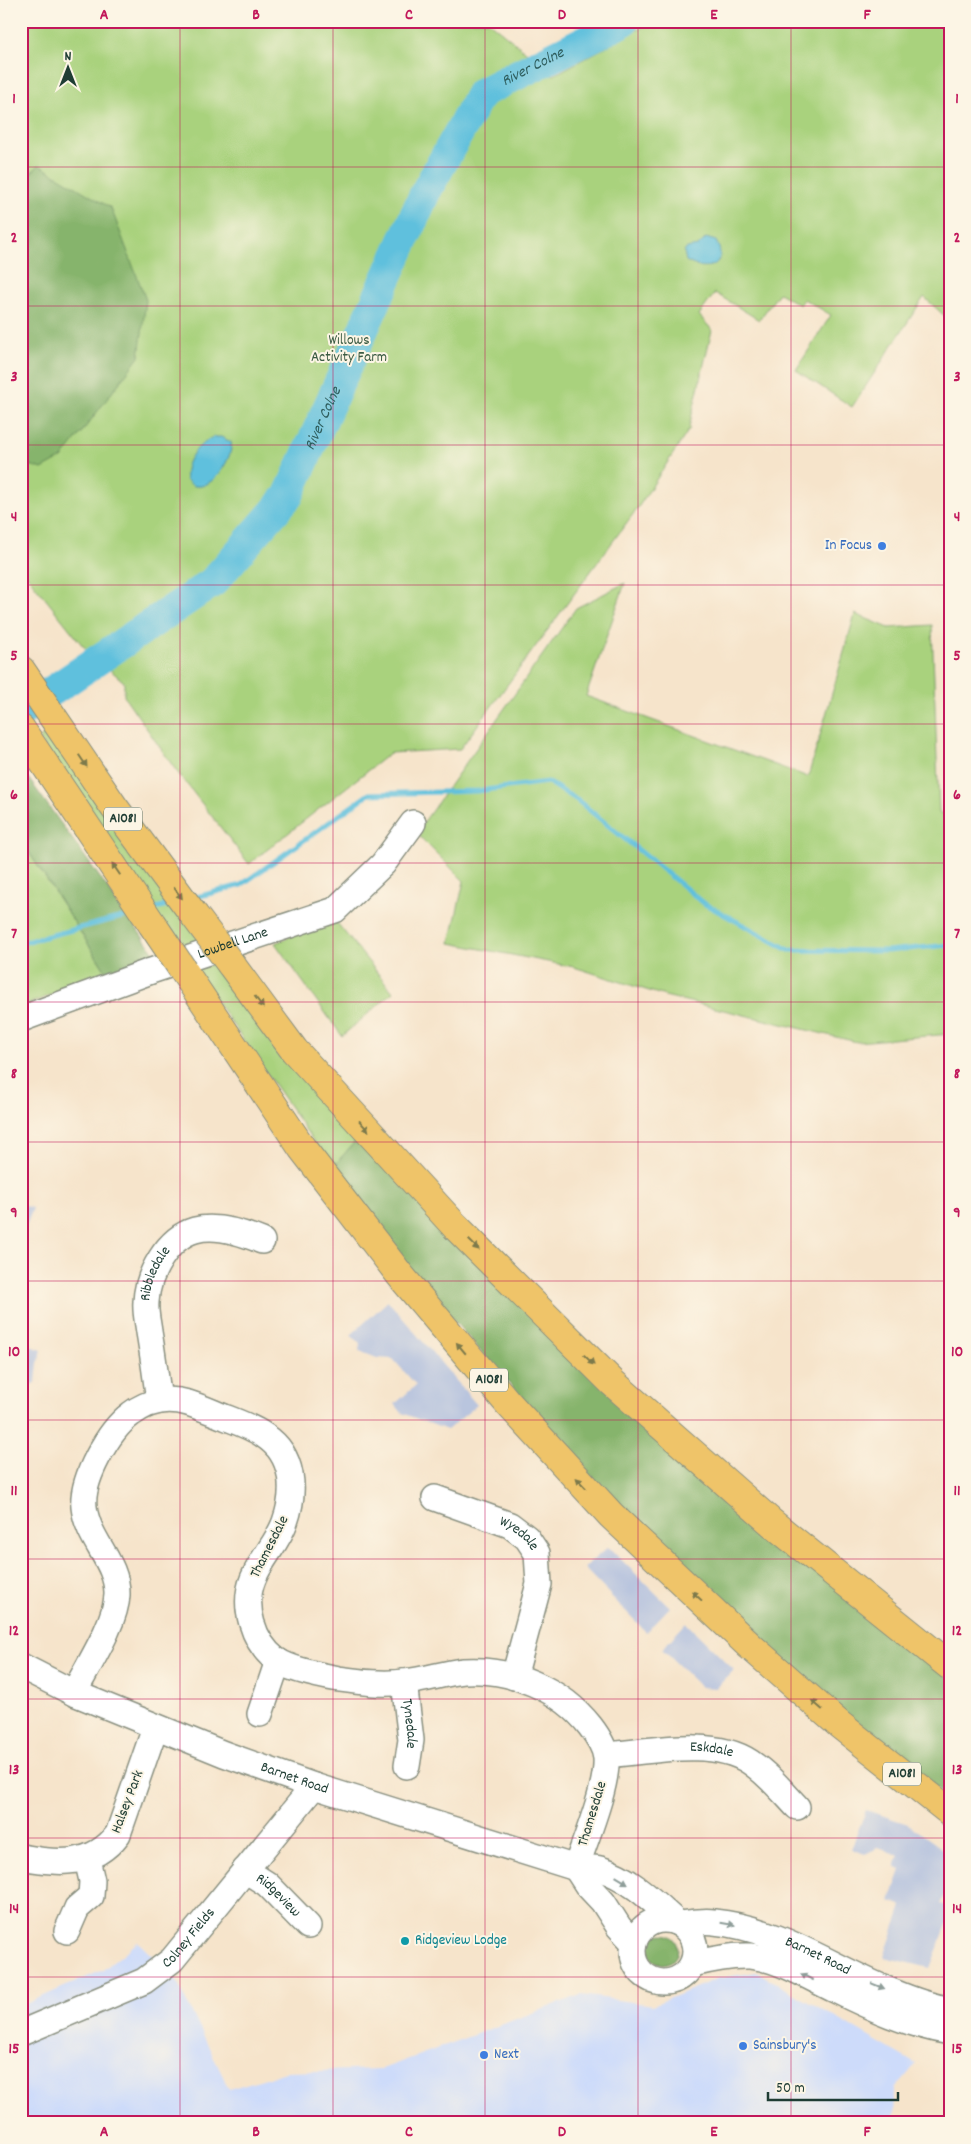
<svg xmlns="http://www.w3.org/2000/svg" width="971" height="2144" viewBox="0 0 971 2144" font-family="Dekko,sans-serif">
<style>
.built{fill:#cddbfa}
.industrial{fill:#b9c5de}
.green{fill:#a9d27d;stroke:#648858}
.forest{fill:#86b46c;stroke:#527850}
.water{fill:#5ec0dd;stroke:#3e7e88}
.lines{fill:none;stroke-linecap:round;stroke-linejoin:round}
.stream{stroke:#5ec0dd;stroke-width:5}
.river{stroke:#5ec0dd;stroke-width:31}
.minor-casing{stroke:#8a9080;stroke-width:28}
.major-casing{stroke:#8a9080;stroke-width:30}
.minor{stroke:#fff;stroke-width:25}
.major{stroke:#efc469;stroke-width:28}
.major-bridge-casing{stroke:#8a9080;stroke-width:30;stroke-linecap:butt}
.major-bridge{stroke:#efc469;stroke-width:28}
.oneway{fill:#7d7a4c}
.oneway2{fill:#8f9e9a}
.grid{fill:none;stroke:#c2185b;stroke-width:1;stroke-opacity:0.55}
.shop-dot{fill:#3f7fe0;stroke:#fcf5e5;stroke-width:2}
.culture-dot{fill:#0f9aa8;stroke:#fcf5e5;stroke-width:2}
.labels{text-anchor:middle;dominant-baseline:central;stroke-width:4;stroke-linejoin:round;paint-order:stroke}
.shield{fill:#fcf5e5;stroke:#617469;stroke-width:1}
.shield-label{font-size:14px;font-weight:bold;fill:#1f3d34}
.park-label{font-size:15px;fill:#3b5b43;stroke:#fcf5e5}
.shop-label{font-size:15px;fill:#366cbe;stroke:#fcf5e5;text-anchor:start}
.street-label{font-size:15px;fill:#1f3d34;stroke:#fcf5e5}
.culture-label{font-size:15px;fill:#0d838f;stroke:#fcf5e5;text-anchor:start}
.water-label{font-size:16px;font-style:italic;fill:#2f5e5e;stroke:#fcf5e5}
.neatline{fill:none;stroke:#c2185b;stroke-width:2}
.grid-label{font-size:16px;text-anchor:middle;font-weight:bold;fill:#c2185b}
</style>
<rect width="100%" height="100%" fill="#fcf5e5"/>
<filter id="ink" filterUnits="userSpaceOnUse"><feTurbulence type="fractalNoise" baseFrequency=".02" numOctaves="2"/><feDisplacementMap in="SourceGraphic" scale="10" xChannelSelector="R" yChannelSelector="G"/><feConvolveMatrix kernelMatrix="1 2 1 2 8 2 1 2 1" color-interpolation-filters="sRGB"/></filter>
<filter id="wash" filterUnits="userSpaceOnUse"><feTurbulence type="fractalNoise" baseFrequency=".0096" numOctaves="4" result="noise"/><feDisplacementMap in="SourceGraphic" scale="20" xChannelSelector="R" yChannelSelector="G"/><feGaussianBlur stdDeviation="1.12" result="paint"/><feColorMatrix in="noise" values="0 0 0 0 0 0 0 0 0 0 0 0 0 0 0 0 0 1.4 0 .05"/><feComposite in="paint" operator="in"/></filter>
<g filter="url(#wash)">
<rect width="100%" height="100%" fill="#f6e4cb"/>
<path class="built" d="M138 1942 176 1979 229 2089 286 2072 382 2069 581 1995 653 2005 719 1978 757 1972 916 2064 895 2089 894 2123H21V2006L103 1970Z"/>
<path class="industrial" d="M21 1205 33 1208 21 1239Z
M388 1301 477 1405 447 1430 402 1413 395 1404 416 1385 393 1359 377 1358 359 1351 360 1344 351 1335Z
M21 1343 42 1350 38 1363 36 1382 21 1391Z
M608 1547 670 1607 646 1632 584 1568Z
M686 1623 734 1670 716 1688 701 1687 662 1649Z
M866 1810 908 1824 950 1854V1881L941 1904 950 1907V1917L930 1968 884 1957 902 1906 890 1901 901 1870 895 1867 899 1855 878 1848 865 1854 851 1849Z"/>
<path class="green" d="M21 21H488L554 75 654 21H950V321L924 297 852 407 796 370 831 315 804 299 800 305 779 293 759 320 715 293 699 315 712 330 689 427 690 428 639 506 460 749 390 753 249 864 175 769 124 696V682L83 646 21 568Z
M625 583 586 696 808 777 855 614 889 628 932 625 939 813 950 814V1034L857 1042 665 996 574 967 450 943 464 881 416 833 576 608Z
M48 730 200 942 181 951 39 739Z
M21 840 107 973 21 1007Z
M333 918 393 992 342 1036 275 943Z
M215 963 359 1137 332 1168 195 970Z"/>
<path class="forest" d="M39 165 111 208 146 300 139 357 62 458 42 469 21 462V182Z
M21 768 155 954 107 973 21 840Z
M359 1137 950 1679V1799L800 1676 596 1483 414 1275 332 1168Z
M648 1949a15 15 0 1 1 30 0a15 15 0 1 1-30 0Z"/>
<path class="water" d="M706 238 716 241C730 266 705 273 686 261L684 252 687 248 698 246Z
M213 437H221L231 442C234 457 213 490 195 486 192 486 189 482 186 480 183 462 197 445 213 437Z"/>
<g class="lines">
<path class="stream" d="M193 898 241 885 369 794 477 791 548 782 577 800 705 904 789 950 887 951 950 945
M152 909 175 903
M21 943 134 914"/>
<path class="river" id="s1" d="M21 712 213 582 288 496 425 193 481 93 624 21"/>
</g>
</g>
<g filter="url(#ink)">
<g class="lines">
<defs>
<g id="minor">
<path id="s2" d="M21 1019 151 971 335 910 383 864 413 823"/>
<path id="s3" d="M159 1401C156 1378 153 1355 149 1332 148 1323 145 1312 146 1302 147 1275 167 1238 195 1230 217 1224 243 1233 262 1241"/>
<path id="s4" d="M435 1498 510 1525 527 1538 537 1553 539 1584 514 1677"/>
<path id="s5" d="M21 1666 74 1693 224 1754 314 1786 576 1868C584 1868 593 1867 600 1869 629 1877 654 1902 676 1922"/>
<path id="s6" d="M404 1682 411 1740 407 1766"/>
<path d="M74 1693C87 1667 116 1623 117 1595 118 1562 88 1541 84 1507 81 1479 109 1430 131 1414 148 1401 168 1397 188 1403 201 1407 214 1413 227 1418 240 1423 254 1428 265 1436 294 1455 296 1491 285 1522 278 1542 261 1559 253 1579 242 1606 253 1642 276 1660 291 1670 322 1676 339 1679 360 1682 383 1685 405 1682 425 1680 444 1673 464 1671 511 1668 561 1689 590 1726 597 1735 605 1748 606 1758 608 1786 585 1840 576 1868"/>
<path d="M260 1714 278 1661"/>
<path id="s7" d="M606 1755C648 1752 713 1737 750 1762 768 1774 782 1791 797 1807"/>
<path d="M21 1857C58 1864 93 1867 118 1834L155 1728"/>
<path d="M576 1868 587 1885 603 1902 619 1927 634 1943"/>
<path id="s8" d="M245 1870 267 1884 308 1926"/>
<circle cx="664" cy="1951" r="31"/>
<path id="s9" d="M680 1924C691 1923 703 1920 714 1922 779 1928 833 1968 891 1991 910 1999 930 2007 950 2009"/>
<path d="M67 1931 77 1908 91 1896 92 1881 87 1859"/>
<path d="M693 1964C712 1959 730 1955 750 1956 780 1959 808 1977 835 1990 871 2008 909 2025 950 2032"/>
<path id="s10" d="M21 2033 144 1981 172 1960 314 1786"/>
</g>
<path id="major" d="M21 670 114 807 194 915
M21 729 152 924
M230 963 294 1050 455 1226 613 1383 772 1523 950 1666
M183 970 302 1148 400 1275 508 1403 611 1515 750 1646 840 1725 950 1812"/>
</defs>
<use href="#minor" class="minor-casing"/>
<use href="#major" class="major-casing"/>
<use href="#minor" class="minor"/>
<use href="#major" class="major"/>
<defs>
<path id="major-bridge" d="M194 915 230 963
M152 924 183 970"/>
</defs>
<use href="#major-bridge" class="major-bridge-casing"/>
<use href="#major-bridge" class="major-bridge"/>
</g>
<defs><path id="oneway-solid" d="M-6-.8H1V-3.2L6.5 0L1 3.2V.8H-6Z" transform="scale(1.25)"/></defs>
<g class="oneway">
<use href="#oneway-solid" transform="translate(83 761) rotate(56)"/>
<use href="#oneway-solid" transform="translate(116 869) rotate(-124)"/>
<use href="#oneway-solid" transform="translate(178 893) rotate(53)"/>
<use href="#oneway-solid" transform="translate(259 1002) rotate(53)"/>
<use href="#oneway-solid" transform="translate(364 1126) rotate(48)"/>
<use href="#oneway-solid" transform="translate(474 1245) rotate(45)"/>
<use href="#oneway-solid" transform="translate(461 1348) rotate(-130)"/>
<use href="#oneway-solid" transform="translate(589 1360) rotate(45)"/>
<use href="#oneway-solid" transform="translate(581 1483) rotate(-133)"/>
<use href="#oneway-solid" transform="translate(697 1596) rotate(-137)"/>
<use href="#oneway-solid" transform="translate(817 1705) rotate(-139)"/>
</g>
<g class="oneway2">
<use href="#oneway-solid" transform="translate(622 1880) rotate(31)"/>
<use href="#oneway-solid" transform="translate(728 1924) rotate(9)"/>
<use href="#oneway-solid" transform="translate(807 1977) rotate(-154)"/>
<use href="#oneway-solid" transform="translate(878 1986) rotate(22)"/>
</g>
</g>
<path class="grid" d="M180 21V2123M333 21V2123M485 21V2123M638 21V2123M791 21V2123M21 167H950M21 306H950M21 445H950M21 585H950M21 724H950M21 863H950M21 1002H950M21 1142H950M21 1281H950M21 1420H950M21 1559H950M21 1699H950M21 1838H950M21 1977H950"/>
<g class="shop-dot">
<circle cx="882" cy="546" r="5"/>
<circle cx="743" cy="2046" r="5"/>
<circle cx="484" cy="2055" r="5"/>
</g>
<circle class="culture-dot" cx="405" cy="1941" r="5"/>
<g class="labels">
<g class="shield">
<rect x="104" y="807.5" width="38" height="23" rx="4"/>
<rect x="470" y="1368.5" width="38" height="23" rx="4"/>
<rect x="883" y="1762.5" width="38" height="23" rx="4"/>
</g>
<g class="shield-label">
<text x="123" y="819">A1081</text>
<text x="489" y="1380">A1081</text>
<text x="902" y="1774">A1081</text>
</g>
<g class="park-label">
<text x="349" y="341">Willows<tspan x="349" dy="17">Activity Farm</tspan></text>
</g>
<g class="shop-label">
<text x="872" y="546" text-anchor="end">In Focus</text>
<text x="753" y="2046">Sainsbury's</text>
<text x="494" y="2055">Next</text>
</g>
<g class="street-label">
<text stroke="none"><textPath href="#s2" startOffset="225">Lowbell Lane</textPath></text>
<text stroke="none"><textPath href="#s3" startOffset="130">Ribbledale</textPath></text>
<text stroke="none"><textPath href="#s4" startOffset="92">Wyedale</textPath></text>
<text transform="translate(270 1547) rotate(-63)">Thamesdale</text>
<text stroke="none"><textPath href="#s6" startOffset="42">Tynedale</textPath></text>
<text stroke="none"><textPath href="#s7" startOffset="106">Eskdale</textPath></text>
<text stroke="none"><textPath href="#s5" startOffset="296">Barnet Road</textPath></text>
<text transform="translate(128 1802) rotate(-69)">Halsey Park</text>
<text transform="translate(593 1814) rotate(-73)">Thamesdale</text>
<text stroke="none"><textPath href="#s8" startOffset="42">Ridgeview</textPath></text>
<text stroke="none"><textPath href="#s10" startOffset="196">Colney Fields</textPath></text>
<text stroke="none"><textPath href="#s9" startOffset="144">Barnet Road</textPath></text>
</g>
<g class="culture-label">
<text x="415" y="1941">Ridgeview Lodge</text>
</g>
<g class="water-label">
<text stroke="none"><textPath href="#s1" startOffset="851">River Colne</textPath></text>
<text stroke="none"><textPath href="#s1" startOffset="431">River Colne</textPath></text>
</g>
</g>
<rect width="971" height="2144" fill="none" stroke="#fcf5e5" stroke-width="55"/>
<g transform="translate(68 68)" stroke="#fcf5e5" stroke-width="4" paint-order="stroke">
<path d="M0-4L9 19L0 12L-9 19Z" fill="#1f3d34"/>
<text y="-8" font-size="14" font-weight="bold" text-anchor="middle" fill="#1f3d34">N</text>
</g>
<path d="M768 2092v8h130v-8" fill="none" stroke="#1f3d34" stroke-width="2.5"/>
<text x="776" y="2092" font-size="15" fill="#1f3d34" stroke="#fcf5e5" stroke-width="4" paint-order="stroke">50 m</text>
<rect x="28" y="28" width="916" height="2088" class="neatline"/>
<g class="grid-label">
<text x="104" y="19">A</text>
<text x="256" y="19">B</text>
<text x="409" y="19">C</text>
<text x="562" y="19">D</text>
<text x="714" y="19">E</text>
<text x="867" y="19">F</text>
<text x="14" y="103">1</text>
<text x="957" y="103">1</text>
<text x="14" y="242">2</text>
<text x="957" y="242">2</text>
<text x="14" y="381">3</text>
<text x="957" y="381">3</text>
<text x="14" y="521">4</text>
<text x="957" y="521">4</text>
<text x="14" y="660">5</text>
<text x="957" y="660">5</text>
<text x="14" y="799">6</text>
<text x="957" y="799">6</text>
<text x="14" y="938">7</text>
<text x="957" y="938">7</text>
<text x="14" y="1078">8</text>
<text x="957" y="1078">8</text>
<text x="14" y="1217">9</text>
<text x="957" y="1217">9</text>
<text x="14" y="1356">10</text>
<text x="957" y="1356">10</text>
<text x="14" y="1495">11</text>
<text x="957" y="1495">11</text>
<text x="14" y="1635">12</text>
<text x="957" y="1635">12</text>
<text x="14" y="1774">13</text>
<text x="957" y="1774">13</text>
<text x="14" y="1913">14</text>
<text x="957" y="1913">14</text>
<text x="14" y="2053">15</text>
<text x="957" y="2053">15</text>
<text x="104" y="2136">A</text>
<text x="256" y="2136">B</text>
<text x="409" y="2136">C</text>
<text x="562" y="2136">D</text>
<text x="714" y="2136">E</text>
<text x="867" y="2136">F</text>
</g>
</svg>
